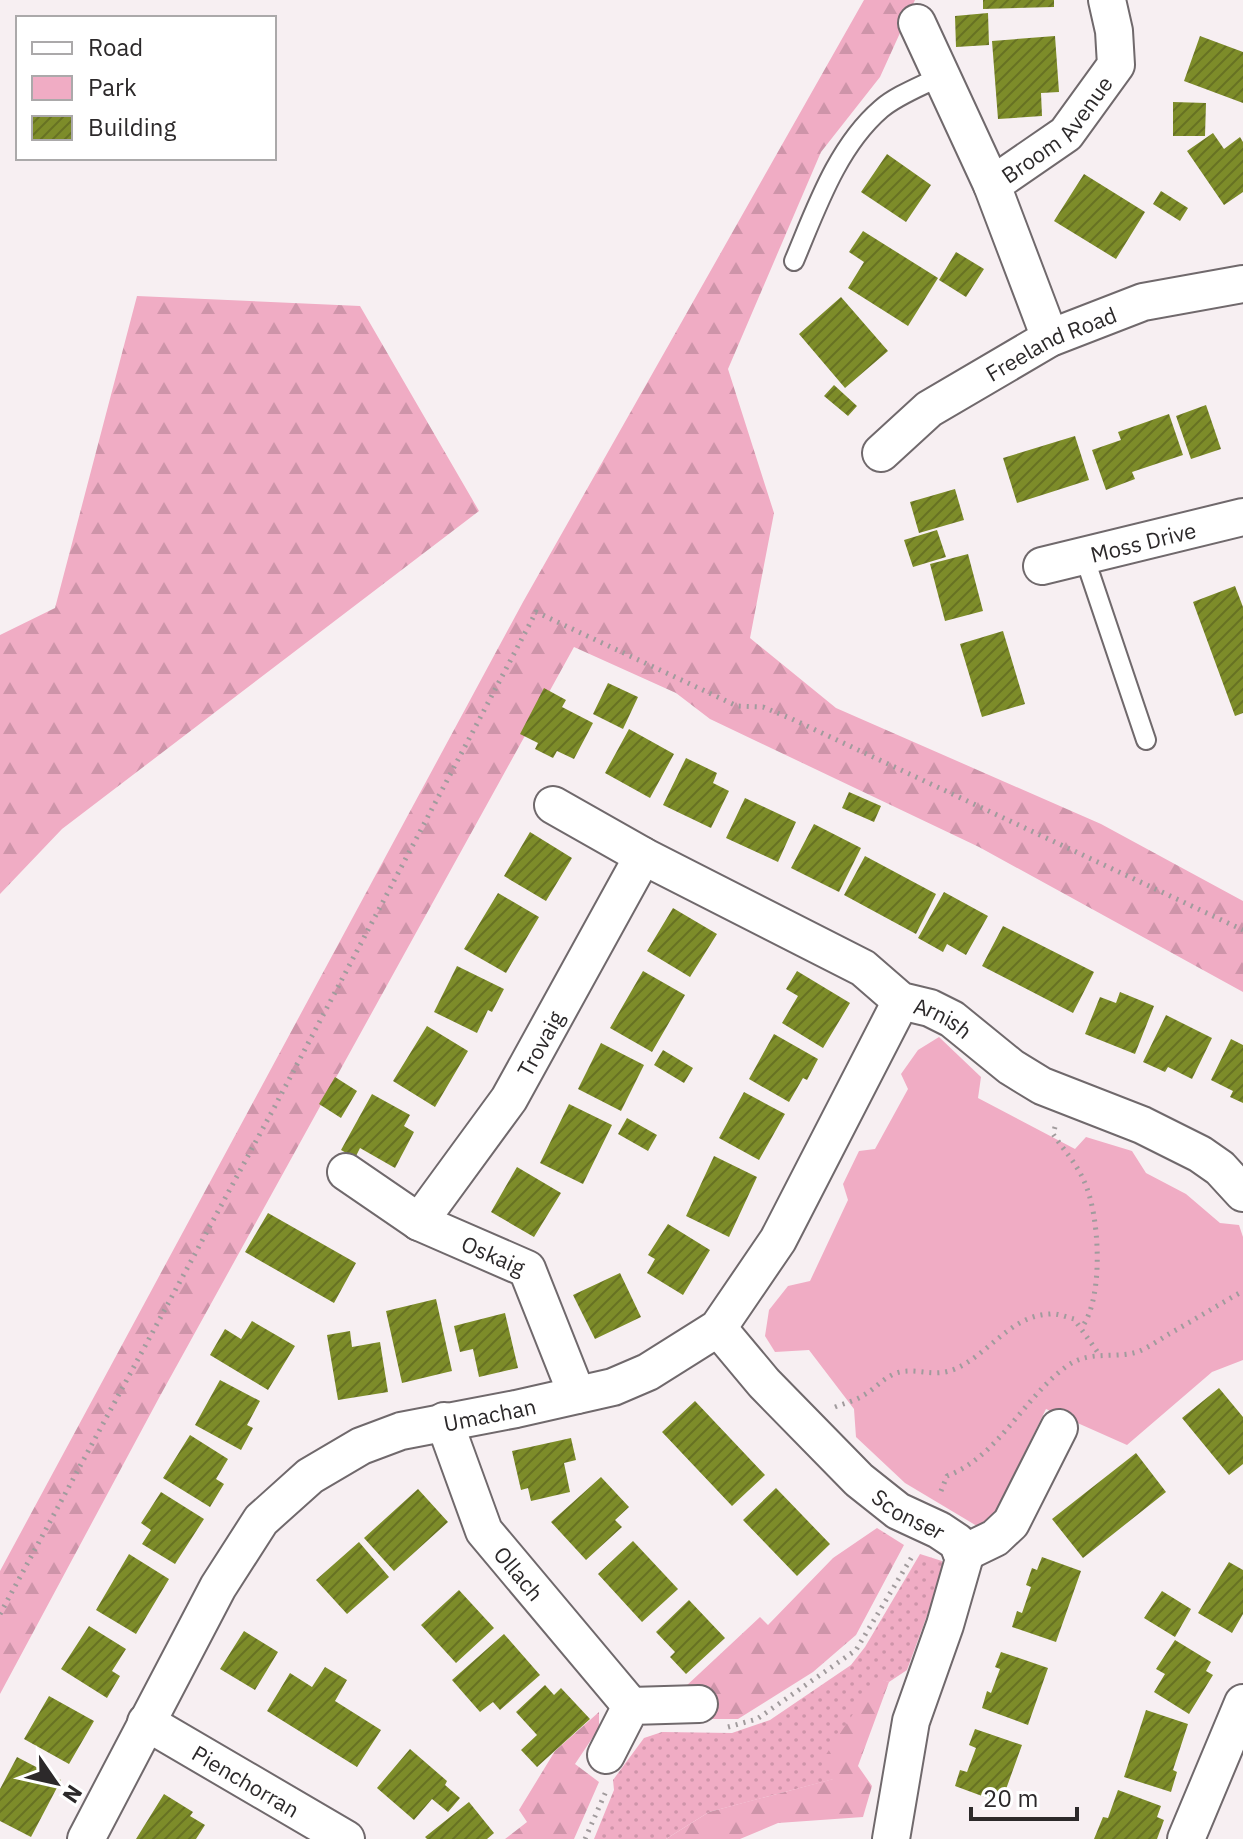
<svg xmlns="http://www.w3.org/2000/svg" width="1243" height="1839" viewBox="0 0 1243 1839" font-family="'IBM Plex Sans',sans-serif">
<style>
.grass{fill:url(#grass-dots)}
.forest{fill:url(#forest-firs)}
.park{fill:#f0acc4}
.building{fill:url(#building-hatch)}
.lines{fill:none;stroke-linecap:round;stroke-linejoin:round}
.lane-casing{stroke:#70696c;stroke-width:22}
.street-casing{stroke:#70696c;stroke-width:40}
.path{stroke:#a19b9d;stroke-width:5;stroke-dasharray:2 6;stroke-linecap:butt}
.lane{stroke:#fff;stroke-width:18}
.street{stroke:#fff;stroke-width:36}
.labels{text-anchor:middle;dominant-baseline:central;stroke-width:6;stroke-linejoin:round;paint-order:stroke}
.street-label{font-size:22px;fill:#2c292a;stroke:#fff}
</style>
<defs>
<pattern id="grass-dots" width="8" height="8" patternUnits="userSpaceOnUse" patternTransform="scale(2)"><rect width="8" height="8" fill="#f0acc4"/><path d="M2 2h.1M6 6h.1" fill="none" stroke="#ce94a9" stroke-width="1.8" stroke-linecap="round"/></pattern>
<pattern id="forest-firs" width="22" height="20" patternUnits="userSpaceOnUse" patternTransform="scale(2)"><rect width="22" height="20" fill="#f0acc4"/><path d="M5 1l3.5 6h-7zM16 11l3.5 6h-7z" fill="#ce94a9"/></pattern>
<pattern id="building-hatch" width="6" height="6" patternUnits="userSpaceOnUse" patternTransform="scale(2)"><rect width="6" height="6" fill="#7d8c29"/><path d="M-1 1l2-2M0 6l6-6M5 7l2-2" fill="none" stroke="#677223"/></pattern>
</defs>
<rect width="100%" height="100%" fill="#f7eff2"/>
<path class="grass" d="M920 1554 942 1561 944 1569 907 1670 889 1682 877 1679 834 1779 709 1812 666 1839H594L614 1790 613 1780 644 1738 662 1732 732 1733 770 1720 851 1665 865 1647Z"/>
<path class="forest" d="M864 0H915L880 77 821 152 728 369 774 513 750 638 836 708 1101 824 1243 901V992L979 847 710 719 676 693 574 647 160 1396 0 1694V1571L523 602Z
M137 296 360 306 479 511 62 829 0 894V635L55 608Z
M877 1528 904 1545 856 1635 813 1672 738 1719H712L709 1695 685 1687 760 1617 768 1625 833 1558Z
M877 1678 889 1682 858 1766 872 1786 863 1817 778 1823 740 1839H666L709 1812 833 1779 823 1759Z
M599 1712V1728L575 1764 599 1782 574 1839H505L527 1822 519 1810 555 1751Z"/>
<path class="park" d="M939 1037 981 1077 978 1098 1075 1149 1086 1137 1132 1151 1146 1173 1186 1194 1220 1223 1239 1225 1243 1237V1360L1212 1372 1127 1445 1046 1409 1002 1499 999 1519 987 1532 905 1483 856 1437 854 1409 809 1350 775 1352 765 1336 769 1310 788 1286 810 1281 848 1200 843 1184 859 1151 875 1149 908 1089 901 1074 918 1050Z"/>
<path class="building" d="M983 0H1054V7L983 9Z
M988 13 989 45 956 47 955 16Z
M1055 36 1059 92 1041 93 1042 116 998 119 992 41Z
M1200 36 1243 52V103L1184 81Z
M1173 102 1206 103 1205 136H1173Z
M1213 133 1224 149 1240 137 1243 142V192L1224 205 1187 151Z
M887 154 931 185 906 222 861 192Z
M1084 174 1145 212 1116 259 1054 221Z
M1161 191 1188 208 1180 221 1153 204Z
M863 231 938 278 908 326 848 288 864 262 849 252Z
M956 252 984 269 966 297 939 280Z
M841 297 888 351 845 388 799 334Z
M834 385 857 406 848 416 824 396Z
M1206 405 1221 449 1191 459 1176 416Z
M1169 414 1183 455 1132 472 1135 479 1106 490 1092 450 1121 440 1118 432Z
M1075 436 1089 480 1017 503 1003 458Z
M955 489 964 520 919 533 910 502Z
M937 530 946 557 913 567 904 540Z
M968 554 983 611 945 621 930 564Z
M1235 586 1243 607V713L1235 716 1193 602Z
M1003 631 1025 704 982 717 960 644Z
M608 683 638 697 623 729 593 714Z
M544 688 566 700 562 707 593 723 574 759 557 751 553 758 535 749 538 743 520 734Z
M629 729 674 754 650 798 605 773Z
M686 758 717 773 713 783 729 791 711 828 663 805Z
M849 792 881 806 874 822 842 808Z
M745 798 796 822 778 862 726 838Z
M814 824 861 848 839 892 791 868Z
M530 832 572 858 546 901 504 876Z
M865 856 936 894 916 934 844 895Z
M944 892 988 916 966 955 947 944 943 952 918 938Z
M498 893 539 917 506 973 464 949Z
M673 908 717 934 690 977 647 951Z
M1003 926 1094 972 1073 1013 982 966Z
M457 966 504 989 492 1012 488 1010 477 1033 434 1012Z
M643 971 685 995 652 1052 610 1028Z
M797 971 850 1003 823 1048 782 1023 798 996 786 989Z
M1120 992 1154 1006 1135 1054 1085 1034 1100 997 1116 1003Z
M1166 1015 1212 1038 1192 1079 1168 1067 1165 1072 1143 1062Z
M427 1026 468 1051 435 1107 393 1081Z
M774 1034 818 1059 807 1080 803 1078 789 1102 749 1079Z
M1231 1039 1243 1045V1103L1230 1097 1233 1091 1211 1080Z
M601 1043 644 1065 621 1111 578 1089Z
M663 1050 693 1068 684 1083 654 1065Z
M335 1077 357 1091 341 1118 319 1104Z
M744 1092 785 1114 759 1160 719 1138Z
M372 1094 410 1115 404 1126 414 1132 395 1168 360 1148 355 1158 341 1150Z
M569 1104 612 1125 583 1184 540 1163Z
M627 1118 657 1135 648 1151 618 1134Z
M714 1156 757 1177 729 1237 686 1216Z
M517 1167 561 1193 534 1237 491 1212Z
M268 1213 356 1263 334 1303 245 1252Z
M668 1224 710 1250 683 1295 647 1273 655 1259 648 1255Z
M620 1273 641 1317 595 1339 573 1295Z
M436 1299 452 1371 402 1383 386 1311Z
M505 1313 518 1368 479 1377 473 1349 460 1352 454 1326Z
M252 1321 295 1346 268 1390 210 1355 225 1329 241 1339Z
M350 1331 352 1347 380 1342 388 1392 338 1400 327 1335Z
M220 1380 260 1401 247 1425 253 1428 241 1450 195 1425Z
M1219 1388 1243 1417V1464L1229 1475 1182 1418Z
M695 1401 765 1475 732 1506 662 1432Z
M190 1435 228 1459 216 1479 224 1484 210 1507 163 1478Z
M571 1438 576 1460 564 1463 570 1492 531 1501 528 1488 521 1490 512 1451Z
M1136 1453 1166 1492 1083 1558 1052 1519Z
M601 1477 629 1507 615 1520 622 1527 586 1560 551 1522Z
M776 1488 830 1544 797 1576 743 1520Z
M418 1489 448 1522 394 1571 364 1538Z
M161 1492 204 1519 175 1564 142 1544 151 1530 141 1523Z
M633 1541 678 1589 642 1622 598 1574Z
M359 1542 389 1577 347 1614 316 1580Z
M129 1554 169 1579 136 1634 96 1610Z
M1042 1557 1081 1571 1056 1642 1012 1627 1017 1611 1022 1613 1031 1587 1026 1585 1032 1568 1037 1570Z
M1229 1562 1243 1570V1614L1232 1633 1198 1613Z
M459 1590 494 1628 456 1663 421 1625Z
M1162 1591 1191 1609 1175 1637 1144 1618Z
M689 1600 725 1638 686 1674 670 1657 675 1652 656 1632Z
M89 1626 126 1649 112 1671 120 1676 107 1698 61 1669Z
M244 1631 278 1652 255 1690 220 1669Z
M504 1634 540 1675 500 1710 493 1702 480 1712 452 1680Z
M1175 1640 1211 1662 1206 1671 1213 1675 1189 1714 1154 1692 1165 1674 1156 1669Z
M1001 1652 1048 1668 1028 1725 982 1708 987 1691 991 1693 1000 1669 995 1667Z
M325 1667 347 1680 335 1701 381 1730 357 1767 267 1711 290 1673 312 1687Z
M545 1685 554 1695 561 1688 590 1719 537 1767 521 1750 537 1735 516 1712Z
M49 1696 94 1721 69 1764 24 1739Z
M1146 1710 1188 1724 1173 1770 1177 1772 1171 1792 1124 1777Z
M975 1729 1022 1745 1001 1803 955 1786 960 1770 967 1772 976 1748 969 1745Z
M410 1749 447 1781 445 1785 460 1798 448 1812 432 1799 414 1820 377 1788Z
M17 1757 61 1780 31 1837 0 1821V1789Z
M1118 1790 1161 1806 1157 1817 1164 1820 1157 1839H1094L1103 1817 1108 1818Z
M164 1794 193 1812 190 1816 205 1825 196 1839H136Z
M469 1802 494 1833 487 1839H427L425 1837Z"/>
<g class="lines">
<defs>
<path id="lane" d="M794 261C816 209 837 147 881 109 897 95 922 86 941 76
M1084 556 1146 740"/>
<g id="street">
<path d="M917 23 992 185"/>
<path id="s1" d="M1050 338 992 185 1066 134 1116 65 1114 31 1107 0"/>
<path id="s2" d="M881 453 929 409 1050 338 1143 302 1243 284"/>
<path id="s3" d="M1042 566 1243 517"/>
<path id="s4" d="M553 805 643 856 863 968 901 1001 930 1008 952 1019 1011 1067 1042 1086 1142 1125 1200 1154 1220 1168 1243 1193"/>
<path id="s5" d="M346 1172 419 1222 527 1269 577 1395"/>
<path id="s6" d="M419 1222 509 1099 643 856"/>
<path id="s7" d="M718 1328 764 1383 859 1480 898 1511 939 1530 957 1542 964 1559 945 1625 911 1721 891 1839"/>
<path id="s8" d="M444 1421 484 1531 631 1706"/>
<path d="M962 1554 995 1538 1011 1523 1059 1428"/>
<path id="s9" d="M146 1722 346 1839"/>
<path d="M606 1755 631 1706 699 1704"/>
<path id="s10" d="M86 1839 218 1587 261 1520 310 1476 361 1446 401 1431 516 1409 613 1387 648 1372 718 1328 778 1240 901 1001"/>
<path d="M1186 1839 1243 1703"/>
</g>
</defs>
<use href="#lane" class="lane-casing"/>
<use href="#street" class="street-casing"/>
<path class="path" d="M1055 1127 1053 1134C1063 1149 1077 1164 1084 1181 1100 1215 1104 1297 1082 1327
M835 1407C845 1403 855 1401 864 1395 876 1388 886 1375 900 1372 920 1368 933 1378 955 1369 988 1355 1011 1315 1050 1314 1057 1313 1066 1317 1074 1319L1099 1354
M941 1491 947 1476C999 1456 1023 1398 1067 1366 1089 1350 1113 1359 1137 1352 1148 1348 1159 1340 1169 1334 1194 1320 1218 1305 1243 1291
M0 1614 275 1106 536 612 737 706 763 707 792 719 1243 930
M728 1727 757 1719 856 1650 913 1555
M585 1839 607 1789"/>
<use href="#lane" class="lane"/>
<use href="#street" class="street"/>
</g>
<g class="labels">
<g class="street-label">
<text stroke="none"><textPath href="#s1" startOffset="250">Broom Avenue</textPath></text>
<text stroke="none"><textPath href="#s2" startOffset="204">Freeland Road</textPath></text>
<text stroke="none"><textPath href="#s3" startOffset="104">Moss Drive</textPath></text>
<text stroke="none"><textPath href="#s4" startOffset="446">Arnish</textPath></text>
<text stroke="none"><textPath href="#s6" startOffset="216">Trovaig</textPath></text>
<text stroke="none"><textPath href="#s5" startOffset="170">Oskaig</textPath></text>
<text stroke="none"><textPath href="#s10" startOffset="622">Umachan</textPath></text>
<text stroke="none"><textPath href="#s7" startOffset="268">Sconser</textPath></text>
<text stroke="none"><textPath href="#s8" startOffset="172">Ollach</textPath></text>
<text stroke="none"><textPath href="#s9" startOffset="116">Pienchorran</textPath></text>
</g>
</g>
<rect x="16" y="16" width="260" height="144" fill="#ffffff" stroke="#aba9aa" stroke-width="2"/>
<rect x="32" y="42" width="40" height="12" fill="#ffffff" stroke="#aba9aa" stroke-width="2"/>
<text x="88" y="56" font-size="24" fill="#2c292a">Road</text>
<rect x="32" y="76" width="40" height="24" fill="#f0acc4" stroke="#aba9aa" stroke-width="2"/>
<text x="88" y="96" font-size="24" fill="#2c292a">Park</text>
<rect x="32" y="116" width="40" height="24" fill="url(#building-hatch)" stroke="#aba9aa" stroke-width="2"/>
<text x="88" y="136" font-size="24" fill="#2c292a">Building</text>
<g transform="translate(56 1783) rotate(124)" stroke="#ffffff" stroke-width="6" paint-order="stroke">
<path d="M0-6L14 30L0 20L-14 30Z" fill="#2c292a"/>
<text y="-12" font-size="22" font-weight="bold" text-anchor="middle" fill="#2c292a">N</text>
</g>
<path d="M971 1807v12h106v-12" fill="none" stroke="#2c292a" stroke-width="4"/>
<text x="983" y="1807" font-size="24" fill="#2c292a" stroke="#ffffff" stroke-width="6" paint-order="stroke">20 m</text>
</svg>
